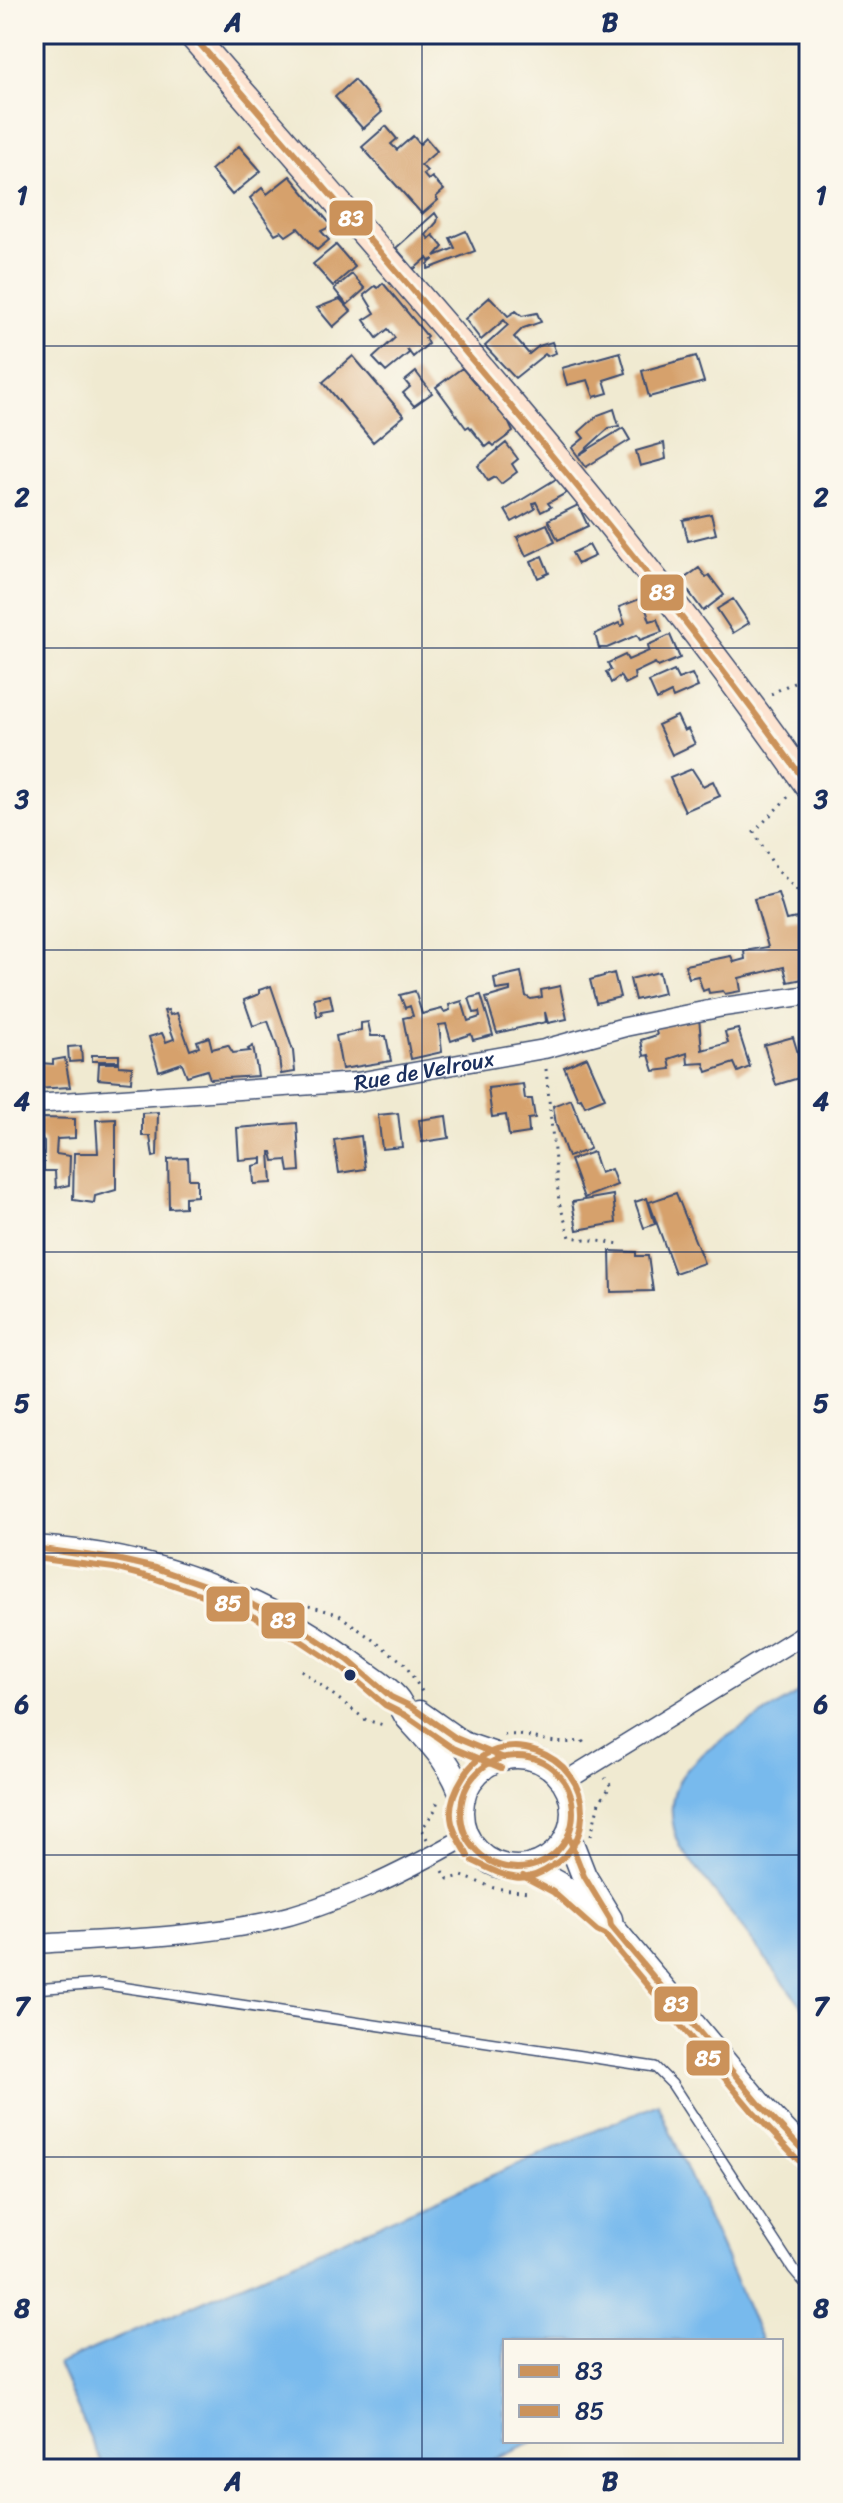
<svg xmlns="http://www.w3.org/2000/svg" width="843" height="2503" viewBox="0 0 843 2503" font-family="Sriracha,sans-serif">
<style>
.water{fill:#78baed;stroke:#4a74a6;stroke-width:2}
.building{fill:#d6a16c}
.lines{fill:none;stroke-linecap:round;stroke-linejoin:round}
.service-casing{stroke:#3b4b6f;stroke-width:12}
.minor-casing{stroke:#3b4b6f;stroke-width:21}
.tertiary-casing{stroke:#3b4b6f;stroke-width:27}
.secondary-casing{stroke:#3b4b6f;stroke-width:29}
.path{stroke:#3b4b6f;stroke-width:3;stroke-dasharray:2 6;stroke-linecap:butt}
.service{stroke:#fff;stroke-width:9}
.minor{stroke:#fff;stroke-width:18}
.tertiary{stroke:#fff;stroke-width:24}
.secondary{stroke:#fde4d1;stroke-width:26}
.bus-1-casing{stroke:#fbf7ec;stroke-width:12}
.bus-2-casing{stroke:#fbf7ec;stroke-width:12}
.bus-1{stroke:#cb925a;stroke-width:6}
.bus-2{stroke:#cb925a;stroke-width:6}
.grid{fill:none;stroke:#1b2f5e;stroke-width:2;stroke-opacity:0.55}
.bus-dot{fill:#1b2f5e;stroke:#fbf7ec;stroke-width:3}
.labels{text-anchor:middle;dominant-baseline:central;stroke-width:7;stroke-linejoin:round;paint-order:stroke}
.street-label{font-size:22px;fill:#1b2f5e;stroke:#fbf7ec}
.line-badge{stroke:#fbf7ec;stroke-width:3}
.badge-label{font-size:22px;text-anchor:middle;font-weight:bold;fill:#fff}
.neatline{fill:none;stroke:#1b2f5e;stroke-width:3}
.grid-label{font-size:26px;text-anchor:middle;font-weight:bold;fill:#1b2f5e}
</style>
<rect width="100%" height="100%" fill="#fbf7ec"/>
<filter id="ink" filterUnits="userSpaceOnUse"><feTurbulence type="fractalNoise" baseFrequency=".0125" numOctaves="2"/><feDisplacementMap in="SourceGraphic" scale="16" xChannelSelector="R" yChannelSelector="G"/><feConvolveMatrix kernelMatrix="1 2 1 2 8 2 1 2 1" color-interpolation-filters="sRGB"/></filter>
<filter id="wash" filterUnits="userSpaceOnUse"><feTurbulence type="fractalNoise" baseFrequency=".006" numOctaves="4" result="noise"/><feDisplacementMap in="SourceGraphic" scale="32" xChannelSelector="R" yChannelSelector="G"/><feGaussianBlur stdDeviation="1.8" result="paint"/><feColorMatrix in="noise" values="0 0 0 0 0 0 0 0 0 0 0 0 0 0 0 0 0 1.4 0 .05"/><feComposite in="paint" operator="in"/></filter>
<g filter="url(#wash)">
<rect width="100%" height="100%" fill="#f0ead1"/>
<path class="water" d="M809 1686V2015L681 1848C653 1787 691 1759 739 1729 762 1715 786 1701 809 1686Z
M658 2103 762 2341H505V2441H537L472 2469H104L58 2364Z"/>
<g id="blocks">
<path class="building" d="M354 80 382 112 363 129 335 97Z
M386 126 397 139 391 144 397 150 413 136 420 144 426 138 437 151 421 165 427 171 423 174 428 180 432 177 444 190 436 197 438 200 422 214 362 147Z
M239 146 261 171 232 195 211 170Z
M290 176 332 226 321 231 329 240 317 250 298 228 286 236 281 231 275 234 250 198 262 188 267 194Z
M435 213 438 218 437 222 426 235 429 239 433 235 443 247 435 256 455 248 450 238 466 231 475 251 428 269V264L434 259 429 261 427 258 414 269 396 248Z
M336 245 355 267 333 286 313 264Z
M352 274 365 289 347 305 334 289Z
M383 283 427 336 425 338 428 344 413 357 407 349 409 353 386 372 373 358 395 338 388 329 377 338 364 320 375 313 364 295 375 286 378 288Z
M490 297 508 316 516 311 522 316 537 313 541 322 523 328 514 337 529 354 539 346 552 342 556 353 547 356 545 354 515 378 485 346 508 325 504 320 481 340 465 319Z
M340 299 351 311 333 327 317 308Z
M620 352 626 373 604 380 608 393 594 397 588 380 567 385 562 368Z
M353 356 404 416 373 442 323 382Z
M696 356 704 382 649 397 642 371Z
M462 368 508 421 513 432 494 446 491 443 486 447 469 426 466 428 436 387Z
M416 372 432 393 414 406 403 393 410 387 405 381Z
M614 409 619 426 609 428 579 455 623 428 630 440 586 467 572 448 584 438 579 432 598 415Z
M506 443 518 459 512 464 517 472 501 484 495 477 488 481 478 466Z
M664 443 666 459 640 466 636 451Z
M556 479 568 492 548 503 551 507 541 512 536 502 533 503 535 509 512 522 505 510Z
M578 505 588 526 558 540 548 520Z
M711 514 716 534 688 541 683 520Z
M547 524 555 542 526 556 517 537Z
M589 545 595 556 578 564 572 553Z
M542 556 549 573 538 578 531 561Z
M699 568 706 577 709 575 724 595 703 611 681 581Z
M642 598 650 621 657 619 662 632 640 640 637 635 607 648H599L595 634 619 623 621 626 625 624 619 607Z
M733 599 749 623 733 633 717 609Z
M670 635 680 658 658 667 655 663 634 673 635 679 625 684 620 676 611 683 606 672 611 670 608 663 625 655 628 660 649 651 648 645Z
M674 671 678 679 692 674 698 687 673 698 671 693 657 700 649 682Z
M677 716 684 731 688 729 695 744 672 755 658 725Z
M692 769 703 786 713 781 720 796 685 811 670 778Z
M778 893 786 920 798 918 804 939 809 938V966L805 954 802 955 808 978 788 982 784 967 739 978 741 991 725 994 723 991 709 993 708 989 703 991 698 976 689 978 685 965 731 956 734 962 745 959 744 951 768 947 754 899Z
M521 972 526 996 531 999 542 997 541 990 560 986 567 1019 548 1023 545 1012 546 1022 497 1033 486 998 510 991V988L496 990 494 978Z
M659 972 664 993 635 1000 630 979Z
M614 973 620 997 596 1003 590 980Z
M271 986 293 1051 295 1072 281 1074 278 1049 268 1021 253 1026 244 1000 259 994V990Z
M415 991 422 1014 442 1009 444 1012 450 1010 449 1005 462 1001 468 1021 480 1017 479 1012 474 1013 469 998 481 995 493 1035 473 1040 471 1034 451 1041 446 1024 439 1025 442 1052 411 1059 403 1018 413 1016 410 1006 405 1008 400 995Z
M330 995 333 1009 321 1011 322 1015 317 1016 314 998Z
M168 1010 170 1015 177 1013 190 1050 199 1047 197 1041 209 1037 212 1049 228 1045 233 1053 250 1051 248 1049 253 1046 258 1076 210 1079 207 1070 187 1076 182 1063 159 1071 149 1037 162 1033 166 1042 174 1039 164 1011Z
M699 1018 702 1050 728 1043 725 1032 738 1029 750 1067 738 1072 734 1063 707 1072 704 1063 688 1064 687 1053 669 1059 671 1069 654 1071 649 1055 644 1056 641 1040 657 1035 655 1028Z
M368 1022 371 1036H386L391 1061 342 1069 336 1036 361 1030V1023Z
M793 1037 805 1076 776 1085 764 1045Z
M34 1038H37L40 1063 53 1064V1060L65 1058 70 1087 34 1089Z
M81 1046 82 1061 69 1062 68 1047Z
M92 1055H119V1061H92Z
M587 1057 605 1098 585 1106 581 1098 578 1099 564 1067Z
M99 1063H119V1066L132 1067 131 1082 98 1079Z
M523 1084 525 1099H532L535 1118 528 1119 529 1133 509 1136 506 1115 492 1117 488 1088Z
M571 1099 590 1149 568 1157 556 1124 553 1106Z
M158 1112 157 1156 153 1157 150 1136H142V1113Z
M398 1113 402 1147 382 1149 378 1115Z
M446 1116 449 1138 422 1142 419 1120Z
M44 1118 75 1119V1138L57 1139 56 1154 70 1156 69 1185 56 1188 55 1171H44V1142L42 1139 34 1138V1120Z
M116 1119V1190L95 1196 94 1203 73 1200 74 1153H98L96 1120Z
M297 1123 300 1171 289 1172 287 1160 274 1161 272 1152H270L272 1183 254 1184 253 1166 262 1164V1158L239 1160 237 1128Z
M361 1136 365 1169 339 1173 334 1140Z
M593 1152 600 1173 611 1169 617 1185 584 1198 570 1160Z
M188 1158 189 1179H197V1196L185 1197V1207L169 1208 168 1159Z
M676 1193 704 1263 675 1273 649 1202Z
M613 1195 616 1223 577 1230 572 1202Z
M647 1198 655 1224 644 1228 635 1202Z
M610 1251 636 1252V1256H648L653 1291 611 1292Z"/>
</g>
</g>
<g filter="url(#ink)">
<use href="#blocks" fill-opacity="0" stroke="#3b4b6f" stroke-width="2"/>
<g class="lines">
<defs>
<path id="service" d="M34 1989 101 1984 655 2067 672 2084 793 2269 809 2288"/>
<g id="minor">
<path id="s1" d="M34 1104 357 1082 544 1049 625 1027 723 1007 809 995"/>
<path d="M564 1782 809 1631"/>
<path d="M34 1944C111 1939 189 1938 265 1922 337 1906 402 1873 466 1837"/>
</g>
<path id="tertiary" d="M34 1548C151 1555 264 1596 357 1667 368 1676 393 1691 399 1702 403 1708 404 1713 408 1718 431 1743 453 1765 463 1798
M419 1713 463 1744 504 1758
M461 1812a56 56 0 1 1 112 0a56 56 0 1 1-112 0Z
M568 1835 584 1876 610 1919 611 1926 761 2106 809 2157
M528 1867 559 1884 602 1922"/>
<path id="secondary" d="M191 34C403 279 623 520 809 787"/>
</defs>
<use href="#service" class="service-casing"/>
<use href="#minor" class="minor-casing"/>
<use href="#tertiary" class="tertiary-casing"/>
<use href="#secondary" class="secondary-casing"/>
<path class="path" d="M771 694 809 674
M788 797 754 832 776 869 809 902
M546 1069 559 1202 570 1237 620 1244
M301 1604 338 1614 404 1663 423 1693
M301 1670 366 1720 387 1726
M504 1735C532 1732 555 1749 582 1740L586 1748
M591 1836 599 1802 611 1786 605 1778
M427 1839 422 1829 435 1810 439 1797
M443 1871 448 1879 462 1876 494 1888 528 1892"/>
<use href="#service" class="service"/>
<use href="#minor" class="minor"/>
<use href="#tertiary" class="tertiary"/>
<use href="#secondary" class="secondary"/>
<defs>
<path id="bus-1" d="M191 34C404 279 619 523 809 787
M34 1548 116 1559 156 1568 233 1595 306 1632 348 1660 391 1697 410 1706 456 1738 504 1758
M461 1812a56 56 0 1 1 112 0a56 56 0 1 1-112 0Z
M568 1835 584 1876 610 1919 611 1926 761 2106 809 2157"/>
<path id="bus-2" d="M34 1558 114 1568 153 1578 229 1604 301 1641 342 1668 385 1705 405 1715 451 1747 501 1768
M468 1856C463 1845 455 1836 452 1823 448 1806 454 1791 463 1777 497 1720 585 1751 582 1816 581 1838 571 1854 552 1866 521 1888 503 1875 473 1861
M523 1876 553 1892 597 1931 605 1935 753 2112 802 2164"/>
</defs>
<use href="#bus-1" class="bus-1-casing"/>
<use href="#bus-2" class="bus-2-casing"/>
<use href="#bus-1" class="bus-1"/>
<use href="#bus-2" class="bus-2"/>
</g>
</g>
<path class="grid" d="M422 34V2469M34 346H809M34 648H809M34 950H809M34 1252H809M34 1553H809M34 1855H809M34 2157H809"/>
<circle class="bus-dot" cx="350" cy="1675" r="7"/>
<g class="labels">
<g class="street-label">
<text stroke="none"><textPath href="#s1" startOffset="392">Rue de Velroux</textPath></text>
</g>
</g>
<g class="line-badge">
<rect x="328" y="199" width="46" height="38" rx="8" fill="#cb925a"/>
<rect x="639" y="573" width="46" height="39" rx="8" fill="#cb925a"/>
<rect x="205" y="1585" width="46" height="38" rx="8" fill="#cb925a"/>
<rect x="260" y="1601" width="46" height="39" rx="8" fill="#cb925a"/>
<rect x="653" y="1985" width="46" height="38" rx="8" fill="#cb925a"/>
<rect x="685" y="2039" width="46" height="38" rx="8" fill="#cb925a"/>
</g>
<g class="badge-label">
<text x="351" y="226">83</text>
<text x="662" y="600">83</text>
<text x="228" y="1611">85</text>
<text x="283" y="1628">83</text>
<text x="676" y="2012">83</text>
<text x="708" y="2066">85</text>
</g>
<rect width="843" height="2503" fill="none" stroke="#fbf7ec" stroke-width="88"/>
<rect x="503" y="2339" width="280" height="104" fill="#fbf7ec" stroke="#a1a7b3" stroke-width="2"/>
<rect x="519" y="2365" width="40" height="12" fill="#cb925a" stroke="#a1a7b3" stroke-width="2"/>
<text x="575" y="2379" font-size="24" fill="#1b2f5e">83</text>
<rect x="519" y="2405" width="40" height="12" fill="#cb925a" stroke="#a1a7b3" stroke-width="2"/>
<text x="575" y="2419" font-size="24" fill="#1b2f5e">85</text>
<rect x="44" y="44" width="755" height="2415" class="neatline"/>
<g class="grid-label">
<text x="233" y="31">A</text>
<text x="610" y="31">B</text>
<text x="22" y="204">1</text>
<text x="821" y="204">1</text>
<text x="22" y="506">2</text>
<text x="821" y="506">2</text>
<text x="22" y="808">3</text>
<text x="821" y="808">3</text>
<text x="22" y="1110">4</text>
<text x="821" y="1110">4</text>
<text x="22" y="1412">5</text>
<text x="821" y="1412">5</text>
<text x="22" y="1713">6</text>
<text x="821" y="1713">6</text>
<text x="22" y="2015">7</text>
<text x="821" y="2015">7</text>
<text x="22" y="2317">8</text>
<text x="821" y="2317">8</text>
<text x="233" y="2490">A</text>
<text x="610" y="2490">B</text>
</g>
</svg>
